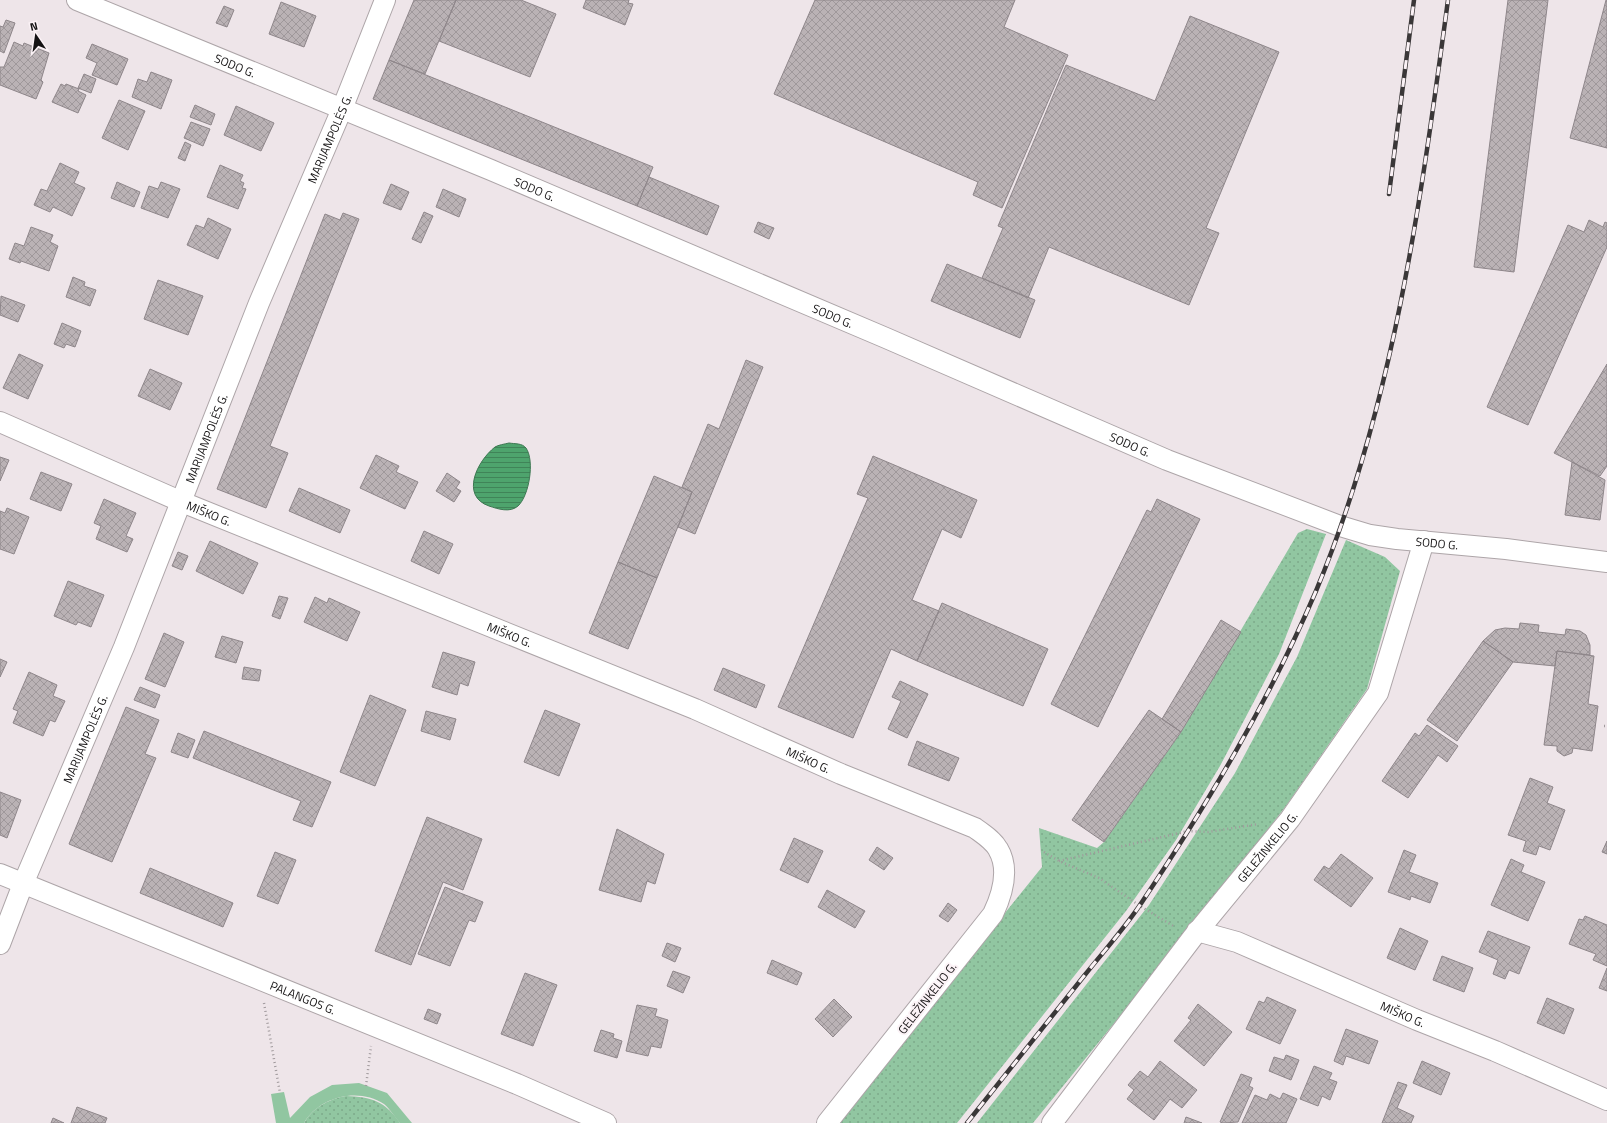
<svg xmlns="http://www.w3.org/2000/svg" width="1607" height="1123" viewBox="0 0 1607 1123" font-family="'Titillium Web',sans-serif">
<style>
.green{fill:url(#green-dots)}
.pitch{fill:#91c6a1}
.water{fill:url(#water-rules);stroke:#3d7852}
.building{fill:url(#building-cross-hatch);stroke:#8e868a}
.lines{fill:none;stroke-linecap:round;stroke-linejoin:round}
.street-casing{stroke:#ada5a8;stroke-width:22}
.path{stroke:#a19a9d;stroke-width:2.5;stroke-dasharray:1 3;stroke-linecap:butt}
.street{stroke:#fff;stroke-width:20}
.rail-casing{stroke:#3a3738;stroke-width:4.5}
.rail{stroke:#fbf2f6;stroke-width:3;stroke-dasharray:9;stroke-linecap:butt}
.labels{text-anchor:middle;dominant-baseline:central;stroke-width:4;stroke-linejoin:round;paint-order:stroke}
.street-label{font-size:12px;fill:#151314;stroke:#fbf2f6}
</style>
<defs>
<pattern id="green-dots" width="8" height="8" patternUnits="userSpaceOnUse"><rect width="8" height="8" fill="#91c6a1"/><path d="M2 2h.1M6 6h.1" fill="none" stroke="#7ca98a" stroke-width="1.8" stroke-linecap="round"/></pattern>
<pattern id="water-rules" width="6" height="5" patternUnits="userSpaceOnUse"><rect width="6" height="5" fill="#4ea46d"/><path d="M0 2.5h6" fill="none" stroke="#408458"/></pattern>
<pattern id="building-cross-hatch" width="8" height="8" patternUnits="userSpaceOnUse"><rect width="8" height="8" fill="#bab2b5"/><path d="M0 0l8 8M0 8l8-8" fill="none" stroke="#9f989b"/></pattern>
</defs>
<rect width="100%" height="100%" fill="#eee5e9"/>
<path class="green" d="M1307 529 1326 534 1279 654 1220 766 1176 840 1126 911 957 1123H836L1042 867 1039 828 1097 848 1104 842 1181 732 1298 533Z
M1346 540 1385 557 1400 571 1367 689 1286 806 1190 930 1033 1123H977L1149 905 1235 773 1297 657Z
M346 1096C372 1097 385 1101 400 1123H304C313 1107 329 1099 346 1096Z"/>
<path class="pitch" d="M359 1083 387 1093 412 1123H400C395 1117 390 1109 384 1104 358 1087 319 1097 304 1123H276L271 1094 284 1092 290 1118 310 1097 332 1085Z"/>
<path class="water" d="M509 443C515 444 522 443 526 448 535 461 529 496 518 506 510 513 498 509 489 506 460 496 477 461 495 447 498 445 505 444 509 443Z"/>
<path class="building" d="M414 0H456L425 74 389 60Z
M456 0H521L556 14 530 77 439 41Z
M586 0H629L628 3 633 4 625 25 583 8Z
M815 0H1015L1004 27 1068 55 1002 208 973 195 978 182 774 94Z
M1508 0H1548L1514 272 1474 267Z
M1606 0H1607V148L1570 138Z
M281 2 316 16 304 47 269 34Z
M224 6 234 10 227 27 216 23Z
M1190 16 1279 52 1206 228 1219 233 1189 305 1049 247 1028 298 982 278 1003 228 998 226 1066 65 1155 101Z
M6 20 15 23 4 53 0 51V26L3 27Z
M14 42 23 46 24 43 49 53 41 80 43 82 36 99 0 85V67H4Z
M92 44 128 59 117 85 92 75 97 63 86 58Z
M389 60 653 167 637 206 373 99Z
M151 72 172 80 161 109 132 97 138 79 147 82Z
M84 74 96 79 91 93 78 88Z
M61 84 65 86 66 84 79 89 78 91 86 95 78 113 52 102Z
M119 100 145 111 128 150 102 138Z
M195 105 215 114 211 125 190 117Z
M236 106 274 123 261 151 224 135Z
M191 122 210 129 203 146 184 138Z
M185 142 191 145 185 161 178 158Z
M60 163 79 172 74 183 85 188 72 216 53 207 50 212 34 205 41 189 47 191Z
M220 165 243 175 240 181 244 183 242 188 246 189 238 209 207 197Z
M649 177 719 206 707 235 637 206Z
M117 182 140 192 134 207 111 198Z
M161 182 180 189 168 218 141 208 149 186 158 189Z
M391 184 409 192 401 210 383 203Z
M443 189 466 199 459 217 436 207Z
M424 212 433 216 421 243 412 239Z
M343 213 359 219 270 446 288 453 266 508 217 489 325 214 340 220Z
M208 218 231 229 218 259 187 245 196 225 204 228Z
M1589 220 1603 227 1605 222 1607 223V247L1528 425 1487 407 1568 225 1584 232Z
M758 222 774 228 769 239 754 232Z
M31 227 53 235 50 242 58 246 49 271 21 261 20 263 9 259 15 243 24 246Z
M947 264 1035 300 1020 338 931 301Z
M73 277 85 282 84 286 96 290 90 306 66 297Z
M158 280 203 296 188 335 144 319Z
M1 296 25 305 18 322 0 315Z
M62 323 81 331 75 347 66 344 64 348 54 344Z
M19 354 43 365 28 399 3 388Z
M746 360 763 367 695 534 678 527 692 492 682 487 708 424 719 429Z
M1607 364V466L1600 476 1554 453Z
M150 369 182 383 170 410 138 396Z
M376 455 399 466 396 472 418 482 405 509 360 488Z
M873 456 977 500 961 538 942 529 912 600 939 611 917 661 891 649 853 738 778 707 868 498 857 494Z
M0 457 9 460 0 481Z
M1572 462 1605 480 1600 520 1565 515Z
M41 472 72 484 61 511 30 499Z
M447 473 460 482 456 488 461 491 454 502 436 491Z
M654 476 692 492 657 578 618 562Z
M299 488 350 510 340 533 289 511Z
M104 499 136 513 126 536 133 539 127 552 96 539 101 526 94 523Z
M1157 499 1200 519 1098 727 1051 704 1147 510 1151 512Z
M7 508 29 517 14 554 0 549V511L5 513Z
M424 531 453 544 439 574 411 561Z
M210 541 258 563 243 594 196 571Z
M178 552 188 556 182 570 172 566Z
M618 562 657 578 628 649 589 633Z
M68 581 104 595 91 627 78 622 76 625 54 616Z
M279 596 288 598 280 619 272 616Z
M315 597 327 603 329 598 360 612 347 641 304 622Z
M942 603 1048 649 1023 706 917 661Z
M1221 620 1241 632 1181 732 1162 719Z
M1520 623 1539 625 1538 632 1565 635 1566 629 1580 631 1586 635 1590 645V655L1557 651 1555 666 1513 662 1483 641 1495 630 1505 628 1519 629Z
M164 633 184 642 165 687 145 679Z
M222 636 243 642 236 663 215 657Z
M1483 641 1513 662 1457 741 1427 720Z
M1557 651 1594 656 1588 704 1598 706 1592 751 1573 748 1572 753 1564 756 1557 751V746L1544 745Z
M443 652 475 662 468 686 460 683 457 695 432 687Z
M0 659 7 662 0 677Z
M244 667 261 670 259 681 242 679Z
M723 668 765 685 756 708 714 690Z
M29 672 57 685 53 696 65 701 55 722 50 720 43 736 13 723 18 711 13 709Z
M900 681 928 694 907 738 888 729 901 701 892 697Z
M140 687 160 695 155 708 134 700Z
M370 695 406 710 375 786 340 772Z
M126 707 159 720 145 754 156 758 112 862 69 844Z
M545 710 580 724 559 776 524 762Z
M1149 710 1181 732 1104 842 1072 820Z
M426 711 456 719 450 740 421 731Z
M1427 725 1458 746 1447 762 1438 755 1408 798 1382 781 1415 733 1419 736Z
M204 731 331 782 312 827 293 820 301 801 193 758Z
M178 733 195 740 188 758 171 752Z
M917 741 959 758 949 781 908 765Z
M1530 778 1553 787 1547 803 1565 810 1550 850 1539 846 1536 855 1523 851 1526 841 1508 835Z
M0 792 21 800 7 838 0 835Z
M427 817 482 839 463 890 443 882 411 965 375 951Z
M617 829 664 854 655 884 647 881 641 902 599 890Z
M794 838 823 851 808 883 780 870Z
M1607 841V854L1602 852Z
M877 847 893 858 884 870 869 860Z
M1404 850 1416 855 1409 872 1438 883 1430 903 1411 896 1410 900 1388 892Z
M275 852 296 860 278 904 257 896Z
M1341 854 1373 878 1351 907 1314 880 1324 866 1329 869Z
M1511 859 1524 865 1521 872 1545 882 1528 921 1491 905Z
M150 868 233 903 223 927 140 893Z
M445 887 483 902 475 922 469 920 450 966 418 954Z
M827 890 865 911 855 928 818 907Z
M948 903 957 910 948 922 939 916Z
M1585 916 1607 925V966L1593 960 1596 954 1569 944 1579 919 1583 920Z
M1400 928 1428 941 1415 970 1387 958Z
M1488 931 1530 947 1519 974 1509 970 1505 979 1493 974 1498 960 1479 952Z
M667 943 681 948 675 962 662 956Z
M1442 956 1473 968 1464 992 1433 980Z
M772 960 802 973 797 985 767 973Z
M1607 968V991L1599 988Z
M673 971 690 977 683 993 667 986Z
M525 973 557 985 533 1046 501 1034Z
M1267 997 1296 1010 1280 1044 1246 1029 1259 1001 1264 1003Z
M1547 998 1574 1009 1564 1034 1537 1023Z
M834 999 852 1017 833 1037 815 1019Z
M1198 1004 1232 1032 1204 1066 1174 1041 1191 1020 1188 1018Z
M637 1005 657 1009 655 1016 668 1020 661 1048 651 1046 648 1056 626 1051Z
M428 1009 441 1014 437 1024 424 1019Z
M1346 1029 1378 1041 1369 1064 1346 1056 1343 1065 1334 1061Z
M601 1030 614 1034 613 1038 622 1041 617 1058 594 1051Z
M1286 1055 1299 1060 1291 1080 1269 1071 1274 1057 1284 1060Z
M1160 1061 1197 1090 1182 1108 1170 1099 1154 1120 1127 1099 1134 1090 1128 1085 1140 1071 1148 1077Z
M1422 1061 1450 1073 1441 1095 1413 1083Z
M1314 1066 1332 1073 1329 1079 1337 1082 1330 1100 1322 1096 1318 1106 1300 1099Z
M1241 1074 1252 1078 1249 1086 1253 1088 1238 1122 1223 1123 1220 1122Z
M1398 1082 1407 1085 1397 1108 1414 1116 1411 1123H1382Z
M1283 1093 1297 1099 1286 1123H1242L1255 1095 1267 1100 1270 1094 1280 1099Z
M77 1107 107 1118 105 1123H71Z
M1186 1117 1202 1123H1184Z
M53 1118 64 1123H51Z"/>
<g class="lines">
<defs>
<g id="street">
<path id="s1" d="M77 0 491 170 886 338 1167 460 1340 526 1370 535 1397 539 1506 549 1607 562"/>
<path id="s2" d="M0 422 182 502 695 709 841 774 975 828C983 834 993 840 998 849 1010 869 1002 895 993 914L827 1123"/>
<path id="s3" d="M0 874 517 1084 606 1123"/>
<path id="s4" d="M1197 931 1237 942 1417 1020 1495 1051 1607 1100"/>
<path id="s5" d="M0 944 23 884 124 647 259 303 342 109 385 0"/>
<path id="s6" d="M1052 1123 1193 937 1290 819 1378 693 1424 541"/>
</g>
</defs>
<use href="#street" class="street-casing"/>
<path class="path" d="M1604 726H1607
M1044 852 1059 861 1099 878 1140 906 1175 927
M1059 861 1188 831 1208 832 1259 824
M264 1003 280 1093
M366 1086 371 1046"/>
<use href="#street" class="street"/>
<defs>
<path id="rail" d="M1389 194 1414 0
M967 1123C1006 1074 1045 1025 1084 976 1103 952 1125 928 1142 902 1208 803 1269 701 1316 591 1394 404 1421 199 1448 0"/>
</defs>
<use href="#rail" class="rail-casing"/>
<use href="#rail" class="rail"/>
</g>
<g class="labels">
<g class="street-label">
<text stroke="none"><textPath href="#s1" startOffset="171">SODO G.</textPath></text>
<text stroke="none"><textPath href="#s5" startOffset="870">MARIJAMPOLĖS G.</textPath></text>
<text stroke="none"><textPath href="#s1" startOffset="495">SODO G.</textPath></text>
<text stroke="none"><textPath href="#s1" startOffset="819">SODO G.</textPath></text>
<text stroke="none"><textPath href="#s5" startOffset="546">MARIJAMPOLĖS G.</textPath></text>
<text stroke="none"><textPath href="#s1" startOffset="1143">SODO G.</textPath></text>
<text stroke="none"><textPath href="#s2" startOffset="228">MIŠKO G.</textPath></text>
<text stroke="none"><textPath href="#s1" startOffset="1467">SODO G.</textPath></text>
<text stroke="none"><textPath href="#s2" startOffset="552">MIŠKO G.</textPath></text>
<text stroke="none"><textPath href="#s5" startOffset="222">MARIJAMPOLĖS G.</textPath></text>
<text stroke="none"><textPath href="#s2" startOffset="876">MIŠKO G.</textPath></text>
<text stroke="none"><textPath href="#s6" startOffset="350">GELEŽINKELIO G.</textPath></text>
<text stroke="none"><textPath href="#s3" startOffset="327">PALANGOS G.</textPath></text>
<text transform="translate(927 998) rotate(-52)">GELEŽINKELIO G.</text>
<text stroke="none"><textPath href="#s4" startOffset="222">MIŠKO G.</textPath></text>
</g>
</g>
<g transform="translate(36 36) rotate(347)" stroke="#fbf2f6" stroke-width="3" paint-order="stroke">
<path d="M0-3L7 15L0 10L-7 15Z" fill="#151314"/>
<text y="-6" font-size="11" font-weight="bold" text-anchor="middle" fill="#151314">N</text>
</g>
</svg>
